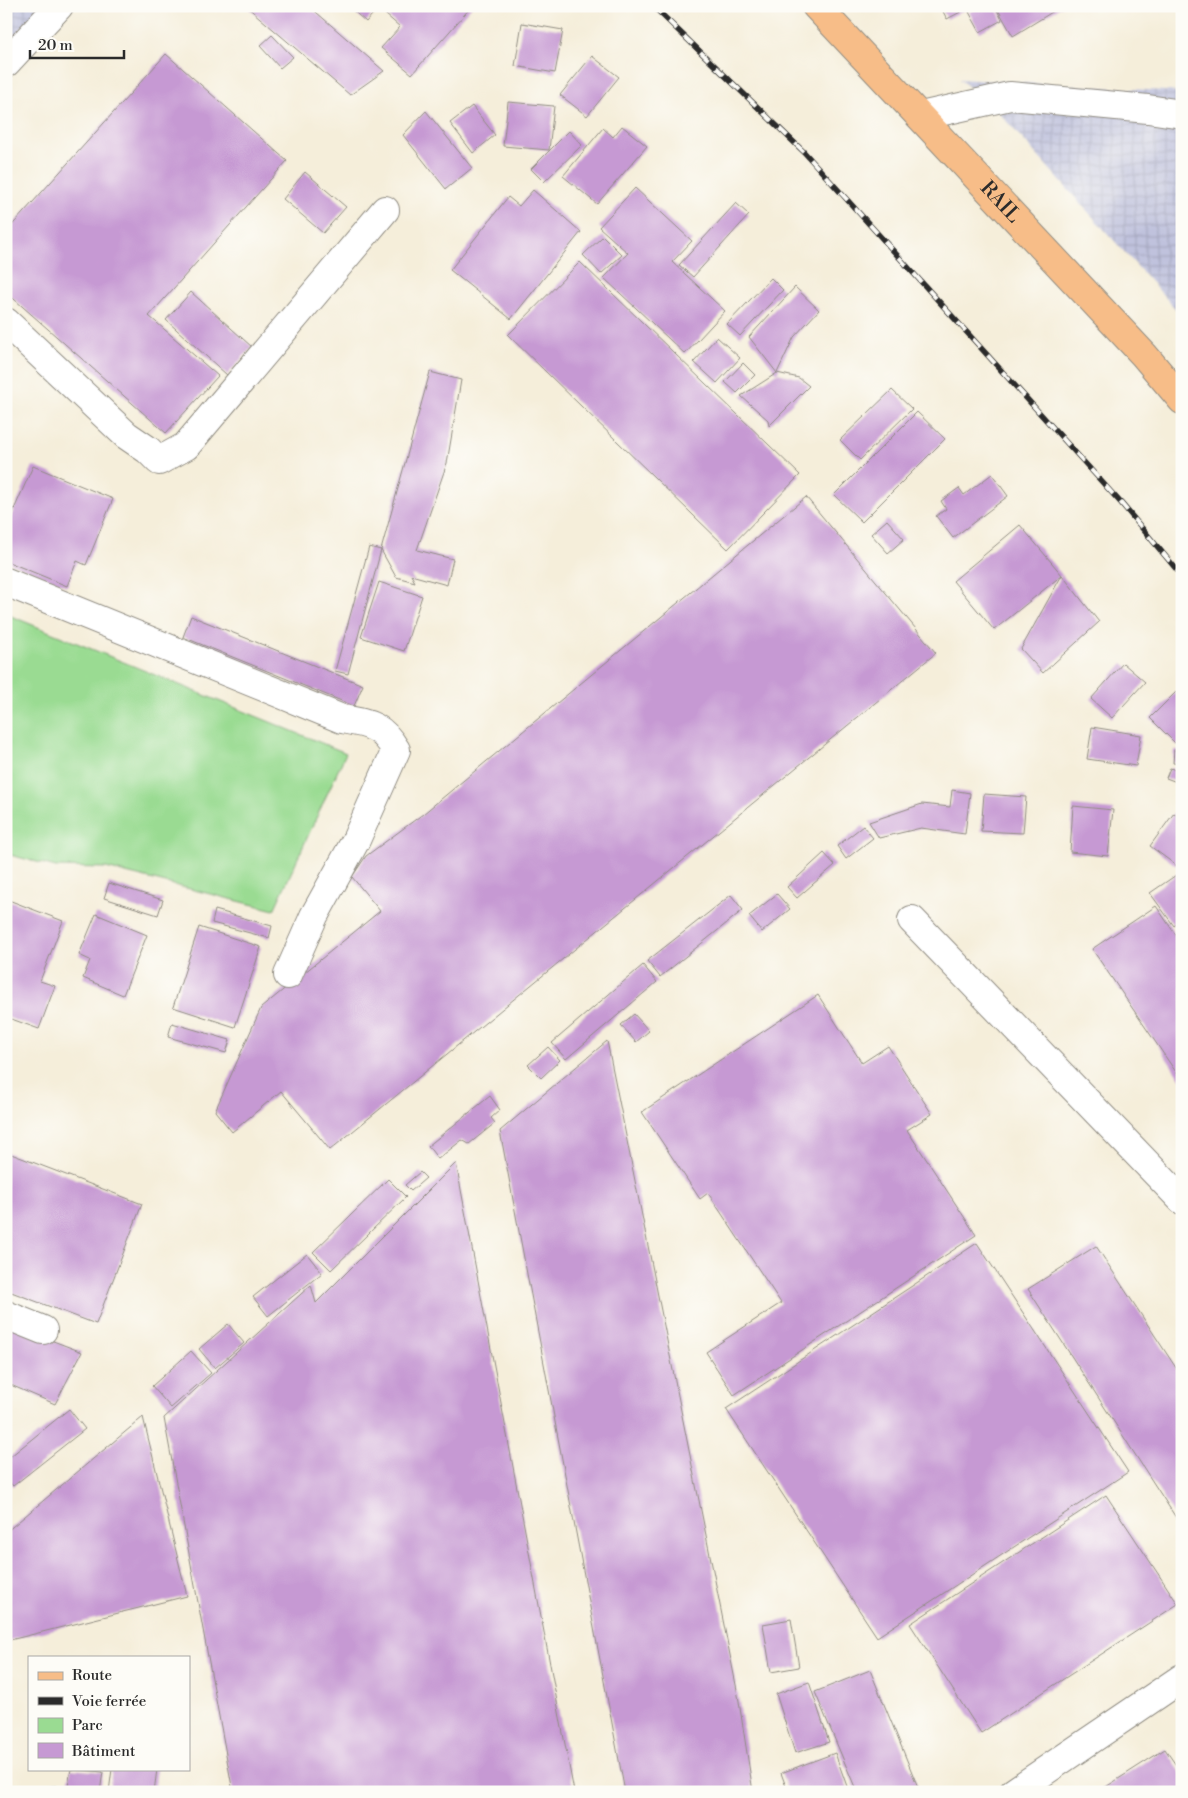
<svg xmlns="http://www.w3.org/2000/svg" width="1188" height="1798" viewBox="0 0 1188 1798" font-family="'Libre Bodoni',serif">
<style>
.industrial{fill:url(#industrial-grid)}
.green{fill:#9adb92;stroke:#62835e}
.building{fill:#c699d3}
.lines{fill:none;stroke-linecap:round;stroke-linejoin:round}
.minor-casing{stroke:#908c82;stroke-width:30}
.major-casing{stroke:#908c82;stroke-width:30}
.minor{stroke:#fff;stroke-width:28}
.major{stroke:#f7bd88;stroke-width:28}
.rail-casing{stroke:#2b2b2b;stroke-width:5.5}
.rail{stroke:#fdfcf7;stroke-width:4;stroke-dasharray:11;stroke-linecap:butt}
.labels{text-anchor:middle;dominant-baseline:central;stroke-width:4;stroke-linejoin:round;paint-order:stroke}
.street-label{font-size:20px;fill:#2b2b2b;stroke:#fdfcf7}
</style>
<defs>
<pattern id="industrial-grid" width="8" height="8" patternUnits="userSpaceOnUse" patternTransform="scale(1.25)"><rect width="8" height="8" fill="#c0c2dd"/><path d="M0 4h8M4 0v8" fill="none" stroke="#a5a7be"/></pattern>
</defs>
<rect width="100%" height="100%" fill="#fdfcf7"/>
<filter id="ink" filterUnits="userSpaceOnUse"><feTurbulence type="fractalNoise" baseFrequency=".02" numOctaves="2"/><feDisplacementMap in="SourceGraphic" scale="10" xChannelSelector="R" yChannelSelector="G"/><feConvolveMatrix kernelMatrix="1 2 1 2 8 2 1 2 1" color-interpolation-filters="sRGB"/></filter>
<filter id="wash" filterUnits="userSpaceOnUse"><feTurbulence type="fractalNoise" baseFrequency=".0096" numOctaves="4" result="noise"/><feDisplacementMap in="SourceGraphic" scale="20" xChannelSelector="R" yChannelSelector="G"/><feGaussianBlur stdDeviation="1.12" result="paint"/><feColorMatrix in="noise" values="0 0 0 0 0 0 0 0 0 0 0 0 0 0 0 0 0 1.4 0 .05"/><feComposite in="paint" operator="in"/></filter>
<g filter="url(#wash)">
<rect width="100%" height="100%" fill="#f5eeda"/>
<path class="industrial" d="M6 6H42L6 45Z
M959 79 1182 92V316L991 104Z"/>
<path class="green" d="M6 614 346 753 274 910 106 868 56 867 6 854Z"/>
<g id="blocks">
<path class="building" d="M246 6H309L384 71 350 95Z
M348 6H472L412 74 381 48 400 27 378 8 366 22Z
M940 6H972L947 19Z
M980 6H995L1002 20 980 32 969 12Z
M996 6H1062L1013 36Z
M522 23 563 30 555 73 515 66Z
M272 35 293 57 280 68 260 46Z
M166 54 287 161 149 316 218 376 166 433 6 292V232Z
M592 56 619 77 587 116 560 95Z
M508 102 554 106 549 150 503 146Z
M472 106 495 135 473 153 450 123Z
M426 111 472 168 446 189 403 135Z
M622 126 647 146 597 204 563 176 603 128 613 137Z
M569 131 582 145 544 182 531 169Z
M305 172 346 207 323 233 283 199Z
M635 188 692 241 672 262 725 311 685 354 604 278 628 253 599 227Z
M533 190 581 232 511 319 450 270 508 197 519 206Z
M736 203 749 215 693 277 679 265Z
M603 236 622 255 601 274 583 255Z
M580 262 800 475 728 549 508 335Z
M771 278 783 290 740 336 727 324Z
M795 287 819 310 794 337 777 373 799 378 809 386 769 426 768 420 741 396 777 373 749 337Z
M191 292 252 347 227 375 166 320Z
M717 337 740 358 717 383 694 362Z
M743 363 755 375 737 393 725 382Z
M430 372 461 380 447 463 417 550 453 559 447 585 411 575 415 582 396 577 381 550Z
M892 390 912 409 860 460 840 440Z
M917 412 945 439 862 522 834 495Z
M33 466 113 499 86 565 77 561 67 586 6 561V528Z
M992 474 1008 496 953 538 936 516 946 509 941 501 959 488 964 495Z
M806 497 936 653 330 1150 281 1091 232 1132 215 1111 261 1008 380 911 352 877 366 856 423 814Z
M887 520 904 539 888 553 871 534Z
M1020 525 1062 575 1099 622 1043 673 1021 649 1062 575 994 630 953 581Z
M369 547 381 550 348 674 335 671Z
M379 582 422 596 404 651 361 637Z
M191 616 363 685 354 706 183 637Z
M1123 663 1145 682 1112 718 1091 699Z
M1177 691 1182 696V742L1178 746 1150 718Z
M1092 727 1141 735 1136 766 1087 759Z
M1174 750H1182V764L1173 763Z
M1170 768 1182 772V784L1166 778Z
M952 790 970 793 965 834 921 828 879 838 869 822 922 804 950 807Z
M984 794 1026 797 1023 833 981 831Z
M1073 806 1113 810 1108 856 1070 852Z
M1174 813 1182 819 1181 869 1150 846Z
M863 826 873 838 846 859 837 846Z
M824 853 835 865 797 898 787 887Z
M1182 871V920L1174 926 1150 893Z
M109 883 163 900 158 915 104 898Z
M777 894 790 909 762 932 749 916Z
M731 895 743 910 660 977 647 961Z
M6 899 63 921 40 981 55 986 39 1029 6 1017Z
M1156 906 1182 944V1081L1092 949Z
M215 910 272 926 269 938 212 923Z
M96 914 147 935 123 995 83 978 90 960 79 955Z
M199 927 261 947 235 1027 173 1007Z
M643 965 657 982 566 1059 552 1043Z
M818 995 862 1063 888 1046 932 1114 907 1130 976 1235 734 1395 706 1352 781 1303 708 1193 700 1199 642 1112Z
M634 1014 649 1031 636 1042 621 1025Z
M172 1023 230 1040 226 1053 168 1037Z
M607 1041 738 1695 753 1792H625L500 1131Z
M548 1047 560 1060 541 1078 528 1065Z
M490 1096 500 1110 491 1118 495 1123 469 1144 462 1140 438 1159 428 1146Z
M6 1152 142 1204 96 1324 6 1290Z
M456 1163 574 1792H233L164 1418 311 1285 316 1303Z
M420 1172 426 1178 411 1191 405 1185Z
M388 1179 406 1197 331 1270 313 1252Z
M977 1243 1128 1472 877 1637 726 1409Z
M1096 1246 1182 1377V1527L1028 1289Z
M307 1254 322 1273 268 1316 253 1297Z
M6 1323 82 1352 55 1404 6 1383Z
M228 1324 244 1343 215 1368 199 1349Z
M191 1351 211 1373 171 1408 152 1386Z
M69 1409 85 1429 13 1486 6 1478V1460Z
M143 1417 187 1596 6 1641V1532Z
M1106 1495 1178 1604 981 1733 910 1624Z
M791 1619 799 1667 771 1672 763 1624Z
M870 1670 920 1792H857L815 1692Z
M809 1682 829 1742 795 1753 776 1694Z
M1165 1749 1182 1774V1792H1098Z
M835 1753 849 1792H788L781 1773Z
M71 1769 103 1772 100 1792H67Z
M112 1769H157L154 1792H109Z
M56 1786V1792H6V1789Z"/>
</g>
</g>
<g filter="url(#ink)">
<use href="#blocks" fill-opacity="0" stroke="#908c82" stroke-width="1"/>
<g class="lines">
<defs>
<path id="minor" d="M6 63 59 6
M921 116 1010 96 1148 109 1182 114
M6 322 126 435 148 450 159 461 186 446 385 210
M6 582 342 719C370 724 381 725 396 750L356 840 314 916 288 975
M912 920 1182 1200
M6 1315 43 1330
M1014 1792 1182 1678"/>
<g id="major">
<path id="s1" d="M816 6 1144 355 1182 400"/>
</g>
</defs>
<use href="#minor" class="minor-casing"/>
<use href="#major" class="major-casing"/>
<use href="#minor" class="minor"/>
<use href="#major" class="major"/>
<defs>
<path id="rail" d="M653 6 804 152 1121 503 1182 576"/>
</defs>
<use href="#rail" class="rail-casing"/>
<use href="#rail" class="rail"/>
</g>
</g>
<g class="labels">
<g class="street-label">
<text stroke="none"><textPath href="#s1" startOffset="269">RAIL</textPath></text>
</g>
</g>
<rect width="1188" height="1798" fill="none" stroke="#fdfcf7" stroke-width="25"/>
<rect x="28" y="1656" width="162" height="115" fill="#fdfcf7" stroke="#a9a8a5"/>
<rect x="38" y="1672" width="25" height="8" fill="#f7bd88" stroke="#a9a8a5"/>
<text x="72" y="1680" font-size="15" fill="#2b2b2b">Route</text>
<rect x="38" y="1697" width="25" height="8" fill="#2b2b2b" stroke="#a9a8a5"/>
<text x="72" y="1706" font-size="15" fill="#2b2b2b">Voie ferrée</text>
<rect x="38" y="1718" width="25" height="15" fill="#9adb92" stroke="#a9a8a5"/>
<text x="72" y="1730" font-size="15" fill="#2b2b2b">Parc</text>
<rect x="38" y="1743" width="25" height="15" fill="#c699d3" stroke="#a9a8a5"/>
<text x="72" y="1756" font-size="15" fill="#2b2b2b">Bâtiment</text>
<path d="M30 50v8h94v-8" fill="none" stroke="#2b2b2b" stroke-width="2.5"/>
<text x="38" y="50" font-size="15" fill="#2b2b2b" stroke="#fdfcf7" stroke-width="4" paint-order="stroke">20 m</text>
</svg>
